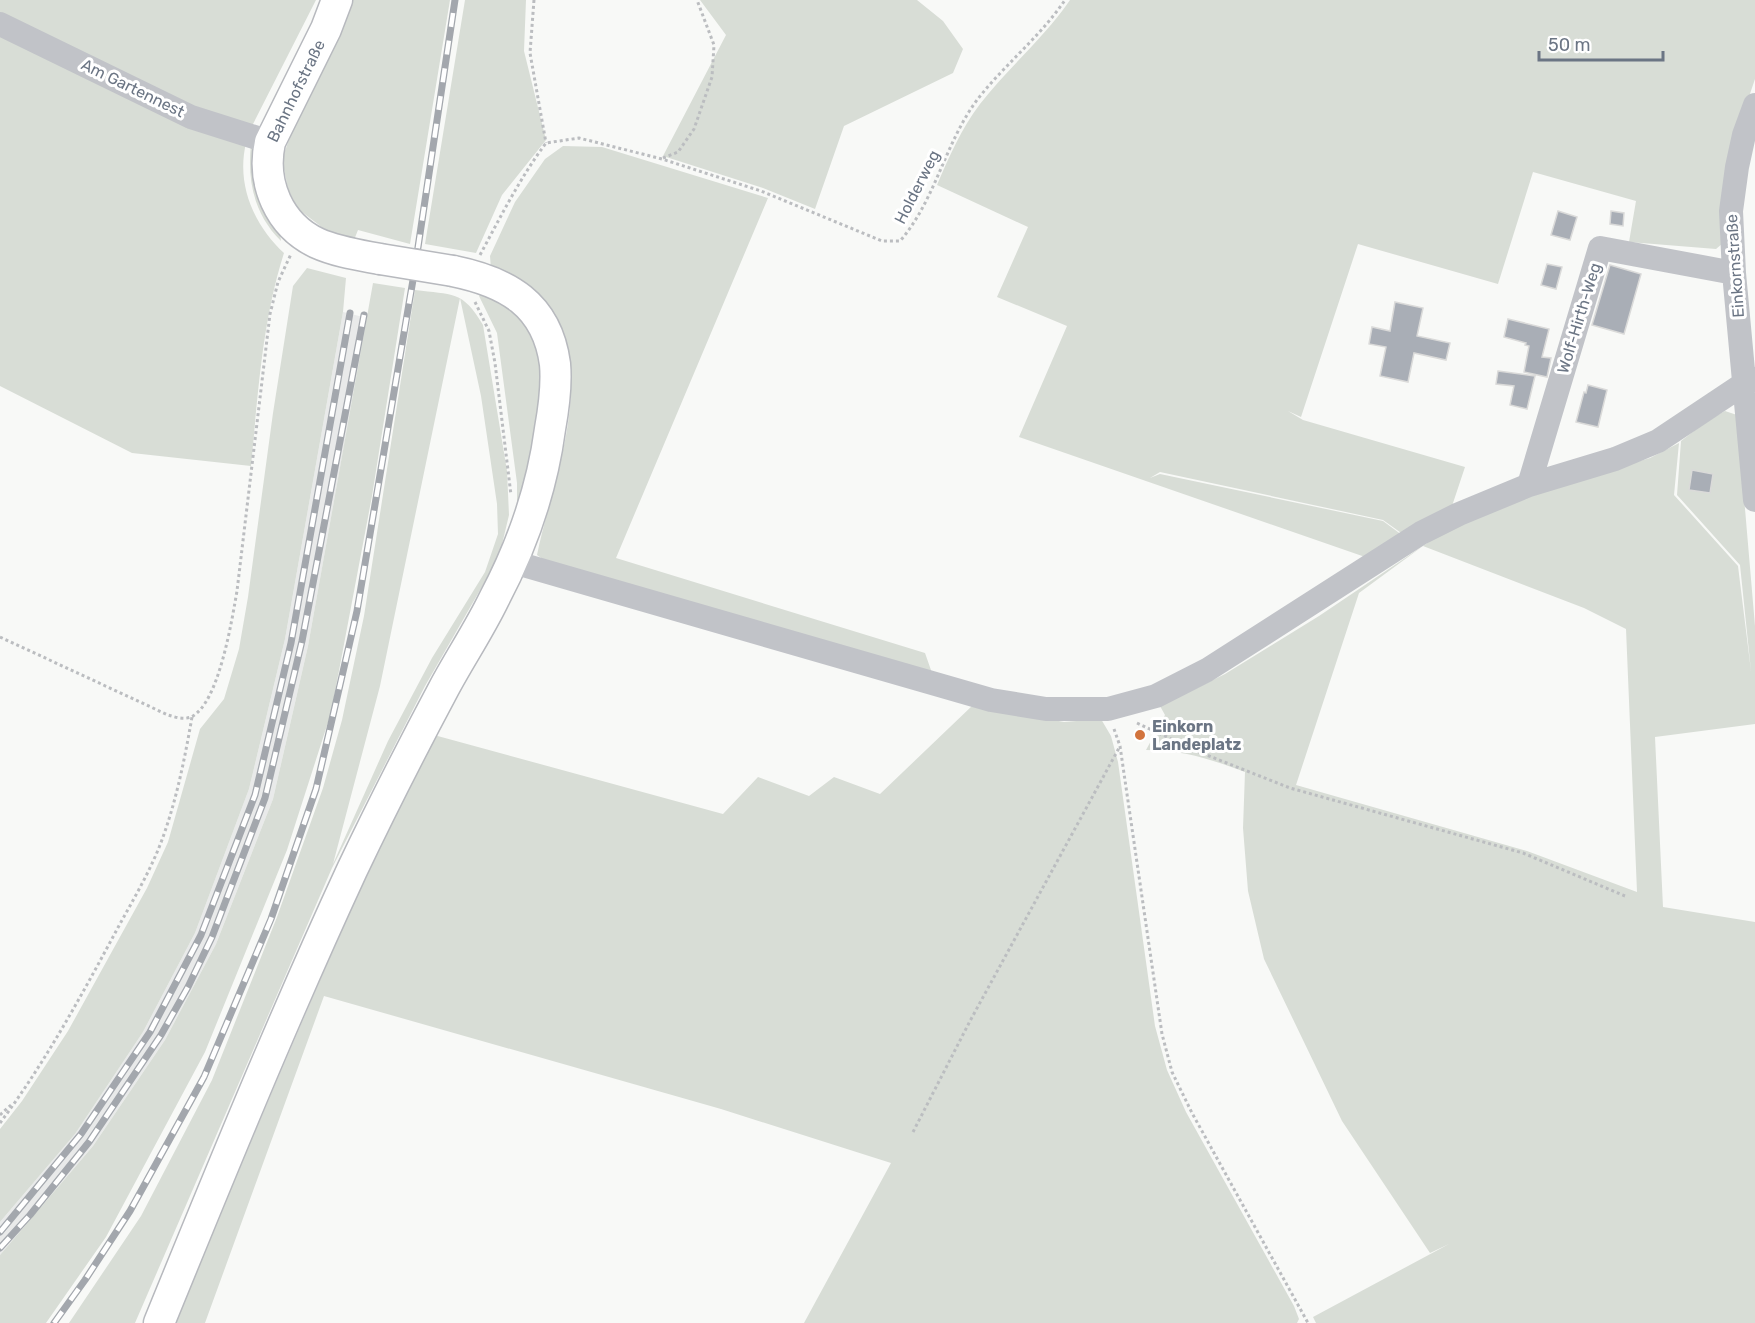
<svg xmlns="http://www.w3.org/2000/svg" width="1755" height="1323" viewBox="0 0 1755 1323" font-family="Rubik,sans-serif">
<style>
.built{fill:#e9eaea}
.green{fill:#d8ddd6;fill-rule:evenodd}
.building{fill:#a9aeb6;stroke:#dadad9;stroke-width:1.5}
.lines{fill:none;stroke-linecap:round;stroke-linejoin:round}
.major-casing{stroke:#b7b9be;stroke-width:33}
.path{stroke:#bbbdc0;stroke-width:3;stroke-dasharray:3 3;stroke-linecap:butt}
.minor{stroke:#c1c3c8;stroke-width:24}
.major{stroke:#fff;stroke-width:30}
.rail-casing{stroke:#a3a7ad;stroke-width:7}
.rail{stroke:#fff;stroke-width:4.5;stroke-dasharray:14;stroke-linecap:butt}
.major-bridge-casing{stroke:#b7b9be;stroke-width:33;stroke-linecap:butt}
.major-bridge{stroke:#fff;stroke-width:30}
.poi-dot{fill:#d2743d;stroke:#fff;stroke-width:2}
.labels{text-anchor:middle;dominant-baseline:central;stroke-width:6;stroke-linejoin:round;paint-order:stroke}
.street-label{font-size:16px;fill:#6b7584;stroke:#fff}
.poi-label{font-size:16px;font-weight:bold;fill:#6b7584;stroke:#fff;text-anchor:start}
</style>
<rect width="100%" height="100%" fill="#f8f9f7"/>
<path class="built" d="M343 312 367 318 308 646 273 799 216 944 165 1040 93 1146 0 1255V1222L75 1134 143 1032 195 933 249 789 285 639Z"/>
<path class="green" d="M0 0H316L252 126 240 127 0 17Z
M348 0H450L410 244 358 230 354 240H347L323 228 298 209 288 189 282 159 298 115Z
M465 0H526L524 51 546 140 502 195 476 253 425 244Z
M700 0H917L943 21 963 49 953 73 844 126 815 209 763 188 663 156 726 35Z
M1070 0H1755V79L1733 144 1729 238 1716 249 1629 242 1636 201 1533 172 1498 284 1358 244 1301 417 1288 411 1303 420 1465 467 1452 506 1404 535 1383 520 1160 472 1150 478 1160 474 1383 521 1402 535 1368 558 1019 437 1067 326 997 297 1028 227 937 185C949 157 961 129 980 104 1008 68 1044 38 1070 0Z
M0 31 246 143C236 185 254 225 284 253 262 322 258 395 251 466L132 453 0 386Z
M251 144 254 147 280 233 281 241C254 214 247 181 251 144Z
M563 146 602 147 768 198 616 558 925 653 932 673 547 562 537 555C552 480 603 366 541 302 529 290 505 279 491 269L490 256 515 202 545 159Z
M307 268 346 278 343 312 285 639 249 789 195 933 143 1032 75 1134 0 1222V1129L22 1101 68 1031 147 888 168 842 200 729 224 699 239 649 248 597 273 413 293 286Z
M373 283 405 288 372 496 331 713 287 850 205 1052 106 1237 46 1323H0V1255L93 1146 165 1040 216 944 273 799 308 646Z
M485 288 504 299 539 337 549 386 517 514V483L497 333 479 296Z
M415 290C452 295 463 290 483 325L507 471 509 515 499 557 425 686 332 868 135 1323H69L141 1216 212 1080 277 917 323 788 342 720 364 616ZM460 298 481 396 497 504 498 534 485 572 432 658 388 741 333 864 380 686Z
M1725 411 1737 415 1755 626V724L1655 737 1663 907 1755 922V1323H1316L1313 1317 1449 1244 1430 1253 1342 1121 1264 959 1248 891 1243 828 1245 772C1210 759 1183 750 1146 750L1165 715 1160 706 1225 674 1319 616 1457 523 1546 489 1650 458 1679 443 1674 495 1738 566 1751 671 1740 565 1677 495 1681 441 1707 421ZM1423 546 1584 608 1626 629 1637 892 1527 851 1296 785 1359 593Z
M973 705 1064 722 1101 719 1111 736 1118 762 1155 1026 1167 1070 1186 1112 1294 1306 1299 1319 1297 1323H804L891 1163 721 1109 324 996 205 1323H172C260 1127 337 927 434 735L723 814 758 777 809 796 834 777 880 794Z"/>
<path class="building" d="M1558 211 1577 217 1570 240 1551 235Z
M1611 211 1624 213 1623 226 1610 224Z
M1547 264 1562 267 1556 289 1541 285Z
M1610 265 1641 274 1624 334 1592 325Z
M1395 302 1423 308 1417 336 1450 343 1446 360 1414 353 1408 382 1380 376 1386 347 1369 344 1372 327 1390 331Z
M1508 319 1549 329 1542 357 1551 358 1547 377 1524 372 1529 346 1525 345 1526 343 1504 337Z
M1498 371 1535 376 1527 409 1510 405 1514 386 1496 384Z
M1588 385 1607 390 1598 427 1576 422 1584 392 1586 393Z
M1692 470 1713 474 1710 493 1689 490Z"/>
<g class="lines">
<defs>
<path id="major" d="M337 0 326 29 270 142C261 183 279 225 317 243 337 252 359 255 380 259
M159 1323C221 1171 283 1019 352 870 381 809 412 748 444 688 460 658 479 630 494 599 522 546 542 489 550 429 554 407 557 386 555 364 547 304 507 282 453 271"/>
</defs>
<use href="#major" class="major-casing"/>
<path class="path" d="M534 0 530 53 546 143
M663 158 678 152 694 129 712 77 714 45 697 0
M480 255C501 216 520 178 546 143L579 138 662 159 761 191 882 241H900C935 201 945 143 977 100 1004 65 1040 37 1065 0
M475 302 489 331 495 363 511 495
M0 637 168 715C175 717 183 720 191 717 219 704 232 619 237 591L270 314 278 282 291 254
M1137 723 1199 752 1290 788 1523 853 1625 896
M1114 729 1120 746 1162 1034 1172 1072 1192 1113 1308 1323
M0 1115 11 1105
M0 1123C44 1064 79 1000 114 935 131 903 151 871 163 837 177 798 185 757 192 717
M913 1132 970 1021 1119 748"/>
<path class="minor" d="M0 24 191 117 270 142
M1755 105 1744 135 1737 167 1731 211 1734 273 1755 500
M1529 485 1600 248 1734 273
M513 562 991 700 1046 709H1108L1156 696 1207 670 1421 533 1459 514 1529 485 1615 459 1658 441 1745 383 1755 379"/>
<use href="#major" class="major"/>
<defs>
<path id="rail" d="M0 1232 81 1134 150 1032 201 935 255 795 291 643 350 313
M0 1248 30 1215 89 1142 161 1035 188 987 212 937 265 798 302 641 364 315
M54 1323 85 1280 130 1211 204 1077 271 919 316 789 357 611 414 274 455 0"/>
</defs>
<use href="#rail" class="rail-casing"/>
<use href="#rail" class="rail"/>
<defs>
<path id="major-bridge" d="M380 259 453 271"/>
</defs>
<use href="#major-bridge" class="major-bridge-casing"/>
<use href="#major-bridge" class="major-bridge"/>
</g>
<circle class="poi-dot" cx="1140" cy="735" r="6"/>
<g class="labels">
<g class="street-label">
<text transform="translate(133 88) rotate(26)">Am Gartennest</text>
<text transform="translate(296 91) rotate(-64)">Bahnhofstraße</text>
<text transform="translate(917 187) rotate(-63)">Holderweg</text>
<text transform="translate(1735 266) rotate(-94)">Einkornstraße</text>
<text transform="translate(1579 318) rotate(-73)">Wolf-Hirth-Weg</text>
</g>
<g class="poi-label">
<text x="1152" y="726">Einkorn<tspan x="1152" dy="18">Landeplatz</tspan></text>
</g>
</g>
<path d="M1539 51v9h124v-9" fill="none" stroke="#6b7584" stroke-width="3"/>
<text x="1548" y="51" font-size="18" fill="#6b7584" stroke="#ffffff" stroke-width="4.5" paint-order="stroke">50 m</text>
</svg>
